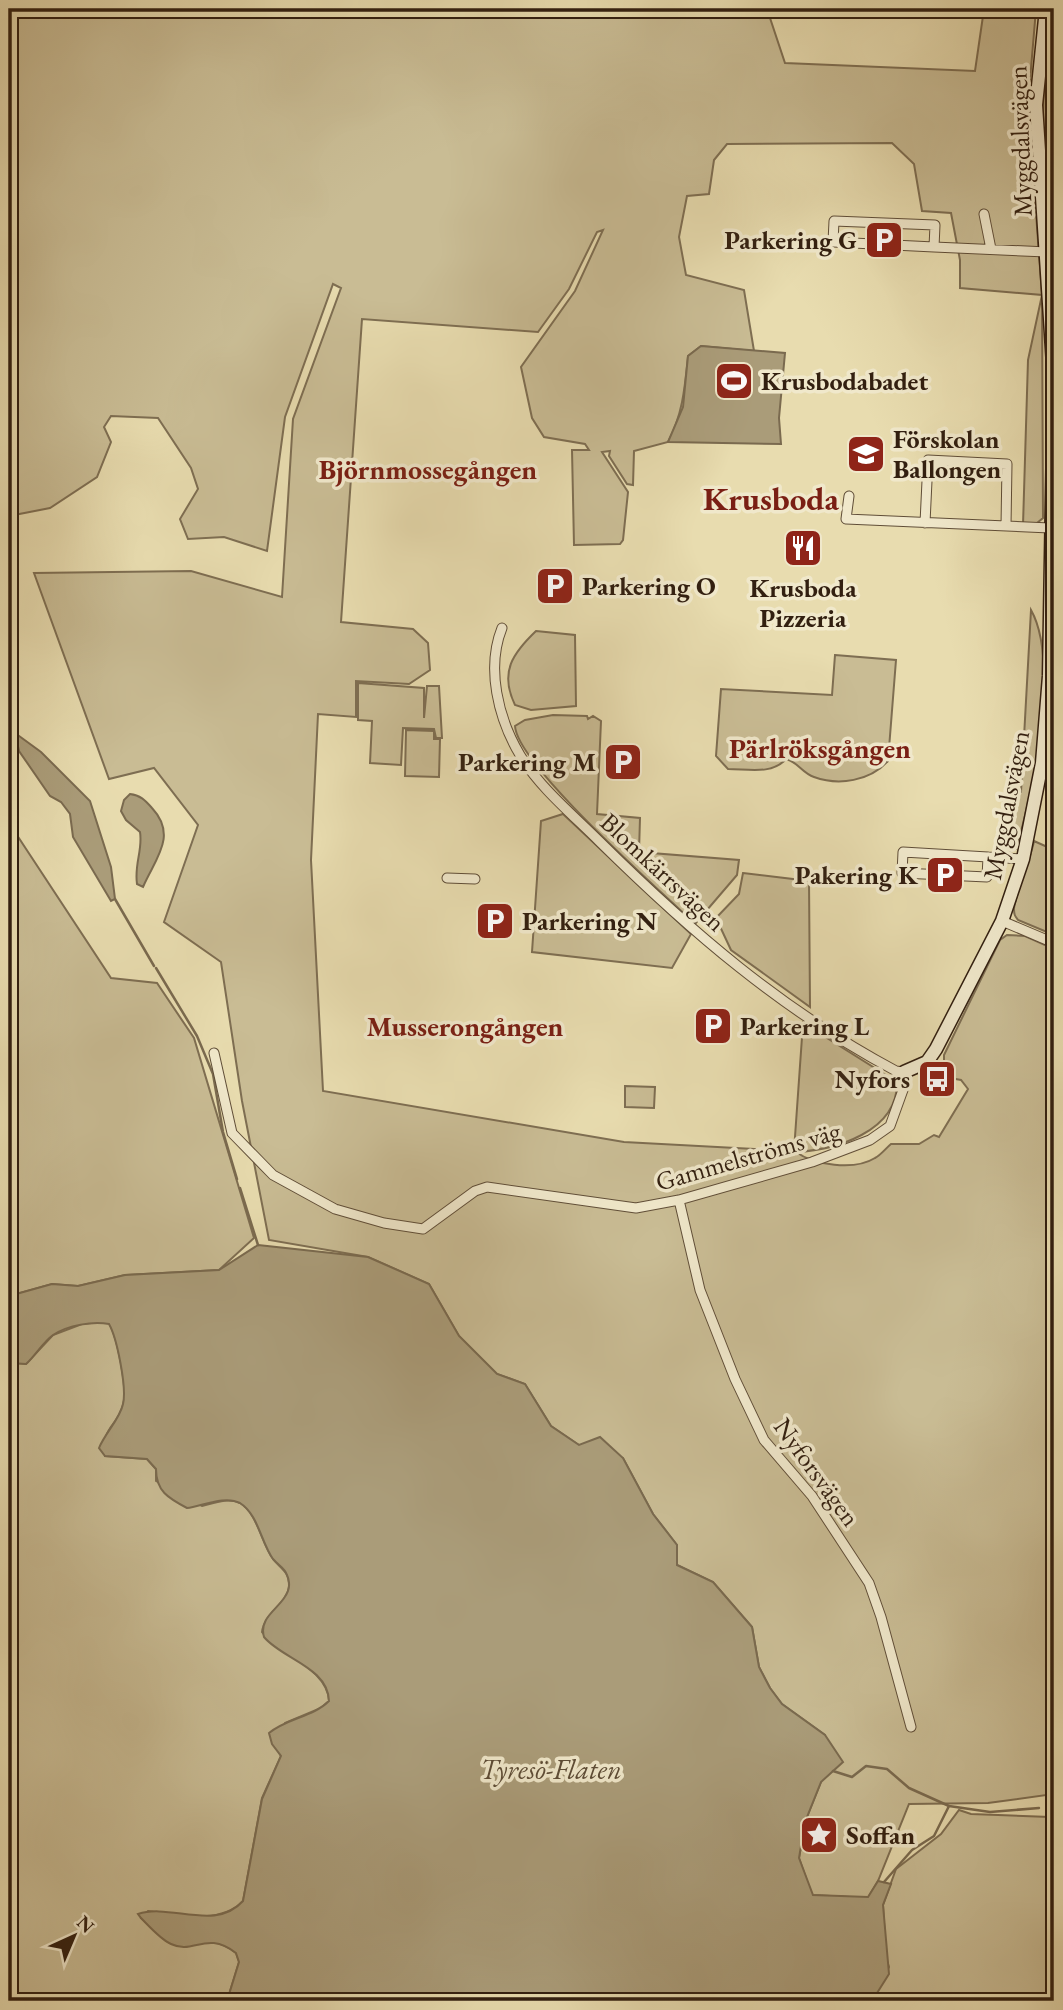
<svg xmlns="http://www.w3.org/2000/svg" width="1063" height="2010" viewBox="0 0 1063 2010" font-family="'EB Garamond',serif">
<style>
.green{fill:#c9bc94;stroke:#7e6e52;stroke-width:2}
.water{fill:#aa9c79;stroke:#7a6a4f;stroke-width:2}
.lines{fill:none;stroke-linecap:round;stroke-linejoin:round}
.stream{stroke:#7a6a4f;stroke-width:2.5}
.street-casing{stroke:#604e38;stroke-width:11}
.secondary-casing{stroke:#321f10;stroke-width:15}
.street{stroke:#f0e8cb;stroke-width:9}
.secondary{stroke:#f0e8cb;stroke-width:12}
.labels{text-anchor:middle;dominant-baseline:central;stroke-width:7;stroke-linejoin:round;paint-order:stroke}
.street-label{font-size:26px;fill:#321f10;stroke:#f0e8cb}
.poi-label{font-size:26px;font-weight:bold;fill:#321f10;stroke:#f0e8cb;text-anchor:start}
.neighbourhood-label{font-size:28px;font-weight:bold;fill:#7a1f14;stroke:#f0e8cb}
.water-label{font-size:28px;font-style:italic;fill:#5c4b35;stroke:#f0e8cb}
.district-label{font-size:33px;font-weight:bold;fill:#7a1f14;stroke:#f0e8cb}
</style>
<rect width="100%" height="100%" fill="#e8dcaf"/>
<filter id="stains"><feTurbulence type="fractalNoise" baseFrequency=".00286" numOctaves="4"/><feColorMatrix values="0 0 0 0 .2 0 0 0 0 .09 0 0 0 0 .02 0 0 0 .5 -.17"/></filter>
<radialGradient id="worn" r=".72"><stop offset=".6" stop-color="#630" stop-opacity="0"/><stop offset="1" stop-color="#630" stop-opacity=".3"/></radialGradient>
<path class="green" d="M9 9H767L785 63 975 71 984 9H1036L1028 104 1042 295 1043 518 1037 523 1023 525 1028 360 1042 295 960 288V260L951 213 922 211 914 164 892 143 727 144 714 160 709 194 687 196 679 237 686 275 744 290 754 351 701 346 688 356C685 386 683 414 668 442L634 451 633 485 627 484 609 456 610 451 602 452 628 492 623 540 620 544 574 545 572 450H589L585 444 544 437 532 418 521 367 575 291 603 230 597 232 569 289 538 332 362 319 341 622 413 629 428 643 430 670 409 684 356 681V717L318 714 311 860 323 1091 624 1142 794 1151 803 1023 897 1082C898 1132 835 1150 796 1152 814 1165 854 1171 875 1158 881 1155 886 1148 891 1144H919L934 1135 939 1137 968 1089 961 1080 944 1077V1055L1000 940 1007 935 1025 936 1054 949V1794L988 1803 909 1804 878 1881 868 1898 812 1895 799 1858 805 1822 821 1782 825 1735 782 1704 770 1688 759 1667 752 1627 713 1582 677 1565V1545L653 1514 623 1458 579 1445 551 1426 525 1384 497 1374 459 1336 429 1284 368 1257 269 1240 242 1101 221 962 164 922 198 825 154 768 109 779 34 573 191 571 282 597 293 419 341 288 333 284 285 417 267 551 224 537 188 539 180 519 198 489 191 468 158 418 111 416 104 427 111 442 97 477 50 508 9 516Z
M1052 9H1054V182C1034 147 1047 50 1052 9Z
M1031 610C1060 661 1033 793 1016 849L1005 852 1003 797 1021 792Z
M536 631 575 635 576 706 531 710 515 705C499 672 513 653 536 631Z
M835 655 896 660 888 761C870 781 839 786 814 777 802 773 798 762 786 759 772 775 748 769 728 769L716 756 721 689 832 695Z
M358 683 424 688V718L427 686H439L442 738H436L434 729 403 728 401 765 370 763 372 721 358 720Z
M553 715 587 716 588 719 593 716 601 721 597 814 640 818 639 852 739 860 737 875 695 924C662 892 517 765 515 726L525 720Z
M406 730 434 731V739H440L439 777 405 776Z
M563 814 691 934 672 968 532 952 541 821Z
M9 823 111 978 157 983 194 1038 254 1238 219 1270 125 1275 78 1286 52 1284 9 1296Z
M1034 841 1054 850V935L1018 920C1015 916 1014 915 1014 909 1014 898 1031 858 1034 841Z
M743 873 809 881 810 1007 731 950 716 918 739 894Z
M625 1086 655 1087 654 1108 625 1107Z
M101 1322 109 1323C117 1337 128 1390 123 1405 116 1429 102 1425 105 1456L147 1459 156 1469V1481L202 1506C214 1503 228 1497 240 1503 258 1514 261 1543 273 1559 281 1569 289 1571 289 1586 288 1603 264 1613 262 1632 281 1654 328 1670 329 1701L321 1708 285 1723 277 1749 281 1756 262 1798 243 1901C221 1925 177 1915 148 1911L141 1918 166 1941 186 1947C205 1939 220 1940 236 1953L239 1962 227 2001H9V1362L26 1364 53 1335 82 1324Z
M959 1810 971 1814 1050 1817 1054 1824V2001H872L889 1967 886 1958 883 1905 896 1869 941 1834Z"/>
<path class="water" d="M701 346 785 353 779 418 781 444 668 442 683 407 688 356Z
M15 733 41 752 90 801 111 867 115 899 111 901 73 837 70 814 61 802 50 796 19 751Z
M130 794C140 795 145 800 152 808 178 836 155 859 143 887L137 884C134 864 143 850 140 832L126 820 121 811 124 800Z
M258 1245 368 1257 429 1284 459 1336 497 1374 525 1384 551 1426 579 1445 600 1437 623 1458 653 1514 677 1545V1565L713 1582 752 1627 759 1667 770 1688 782 1704 825 1735 843 1762 821 1782 805 1822 799 1858 813 1895 868 1897 878 1881 891 1884 883 1905 889 1974 872 2001H227L239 1962 236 1953C206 1930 194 1955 171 1944 160 1939 149 1926 141 1918L138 1914C171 1903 215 1932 243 1901L262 1799 281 1756 272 1744 269 1733C287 1718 313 1717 329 1701 328 1667 282 1659 264 1637 258 1616 282 1608 288 1591 290 1586 289 1579 287 1575 285 1568 278 1565 273 1559 261 1542 258 1514 240 1503 225 1495 202 1506 187 1508 168 1498 156 1491 156 1469L147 1459 105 1456 99 1448C105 1433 120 1419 123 1404 127 1388 117 1338 109 1324 93 1321 68 1325 53 1335 43 1342 35 1356 26 1364L10 1363 9 1296 52 1284 78 1286 125 1275 219 1270Z"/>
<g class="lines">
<path class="stream" d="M9 722 15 733
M115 899 154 966
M156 968 197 1036 213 1074 223 1132 237 1179
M240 1188 258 1245
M833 1771 852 1777 866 1766 887 1769 909 1788 949 1806
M884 1882 912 1850 934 1836 949 1806 990 1812 1039 1808"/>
<defs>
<path id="street" d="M1044 188 1054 190
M984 214 991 249
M934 247 833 242 834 221 935 225 934 247 1047 252
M849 496 846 519 1050 528
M925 523 928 460 1007 464 1006 526
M988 857 987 877 902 873 903 852 1023 859
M447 878 475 879
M1002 921 1054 943
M214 1053 232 1133 273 1175 335 1209 384 1223 423 1229 475 1191 487 1187 636 1208 679 1200 812 1162 870 1140 890 1126 903 1090 904 1072 896 1071C783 1011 690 931 599 841 572 814 540 788 520 755 498 718 486 668 502 628
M679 1200 700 1290 735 1379 764 1440 812 1496 869 1583 881 1617 911 1727"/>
<path id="secondary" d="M904 1072 927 1062 936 1049 1002 921 1023 859 1042 763 1049 676 1054 380 1036 105 1046 9"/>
</defs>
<use href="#street" class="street-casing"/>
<use href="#secondary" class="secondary-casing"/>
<use href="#street" class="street"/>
<use href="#secondary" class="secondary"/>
</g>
<defs>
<symbol id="parking-square" viewBox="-11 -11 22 22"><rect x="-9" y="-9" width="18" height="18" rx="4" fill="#8f2418" stroke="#f0e8cb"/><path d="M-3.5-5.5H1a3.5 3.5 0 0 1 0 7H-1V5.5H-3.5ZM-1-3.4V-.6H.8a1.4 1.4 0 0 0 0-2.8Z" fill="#fff"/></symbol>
<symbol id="stadium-square" viewBox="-11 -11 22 22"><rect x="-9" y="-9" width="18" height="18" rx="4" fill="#8f2418" stroke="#f0e8cb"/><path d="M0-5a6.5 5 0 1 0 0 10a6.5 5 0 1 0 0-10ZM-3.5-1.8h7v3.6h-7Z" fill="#fff"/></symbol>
<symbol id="school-square" viewBox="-11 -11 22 22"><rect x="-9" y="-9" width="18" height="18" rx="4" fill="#8f2418" stroke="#f0e8cb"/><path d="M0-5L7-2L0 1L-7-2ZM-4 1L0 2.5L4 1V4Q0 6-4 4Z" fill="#fff"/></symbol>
<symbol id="restaurant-square" viewBox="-11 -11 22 22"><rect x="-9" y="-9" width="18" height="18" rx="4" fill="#8f2418" stroke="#f0e8cb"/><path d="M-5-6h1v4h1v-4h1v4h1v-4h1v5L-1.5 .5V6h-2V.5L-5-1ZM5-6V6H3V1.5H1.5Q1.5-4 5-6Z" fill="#fff"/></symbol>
<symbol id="bus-square" viewBox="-11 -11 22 22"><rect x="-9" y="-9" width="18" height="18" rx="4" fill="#8f2418" stroke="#f0e8cb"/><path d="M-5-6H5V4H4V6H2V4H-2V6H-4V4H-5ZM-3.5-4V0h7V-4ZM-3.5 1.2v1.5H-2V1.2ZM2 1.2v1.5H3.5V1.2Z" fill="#fff"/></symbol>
<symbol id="sight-square" viewBox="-11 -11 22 22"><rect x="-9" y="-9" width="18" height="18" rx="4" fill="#8f2418" stroke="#f0e8cb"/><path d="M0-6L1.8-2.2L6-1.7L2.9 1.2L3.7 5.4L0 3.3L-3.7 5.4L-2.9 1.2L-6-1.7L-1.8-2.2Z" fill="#fff"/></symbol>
</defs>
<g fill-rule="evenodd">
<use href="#parking-square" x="862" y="218" width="44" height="44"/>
<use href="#stadium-square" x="712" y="359" width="44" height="44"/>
<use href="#school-square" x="844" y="432" width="44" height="44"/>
<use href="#restaurant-square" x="781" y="526" width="44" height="44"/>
<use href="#parking-square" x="533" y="564" width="44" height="44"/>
<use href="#parking-square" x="601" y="740" width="44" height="44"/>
<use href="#parking-square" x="923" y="853" width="44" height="44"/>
<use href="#parking-square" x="473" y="899" width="44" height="44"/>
<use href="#parking-square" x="691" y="1004" width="44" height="44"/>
<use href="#bus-square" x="915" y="1057" width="44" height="44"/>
<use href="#sight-square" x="797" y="1813" width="44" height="44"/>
</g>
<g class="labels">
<g class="street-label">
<text transform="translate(1020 141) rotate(-92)">Myggdalsvägen</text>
<text transform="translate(1006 805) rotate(-79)">Myggdalsvägen</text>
<text transform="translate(663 872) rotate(43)">Blomkärrsvägen</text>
<text transform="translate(748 1156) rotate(-16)">Gammelströms väg</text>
<text transform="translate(817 1472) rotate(54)">Nyforsvägen</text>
</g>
<g class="poi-label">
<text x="857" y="240" text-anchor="end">Parkering G</text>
<text x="761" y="381">Krusbodabadet</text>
<text x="893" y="439">Förskolan<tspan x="893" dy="30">Ballongen</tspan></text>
<text x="582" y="586">Parkering O</text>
<text x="803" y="588" text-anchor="middle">Krusboda<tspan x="803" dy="30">Pizzeria</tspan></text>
<text x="596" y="762" text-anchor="end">Parkering M</text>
<text x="918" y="875" text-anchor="end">Pakering K</text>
<text x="522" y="921">Parkering N</text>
<text x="740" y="1026">Parkering L</text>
<text x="910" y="1079" text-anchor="end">Nyfors</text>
<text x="846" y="1835">Soffan</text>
</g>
<g class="neighbourhood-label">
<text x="428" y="469">Björnmossegången</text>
<text x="820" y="748">Pärlröksgången</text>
<text x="465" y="1026">Musserongången</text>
</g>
<g class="water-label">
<text x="551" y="1769">Tyresö-Flaten</text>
</g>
<g class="district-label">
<text x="771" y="498">Krusboda</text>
</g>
</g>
<rect width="1063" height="2010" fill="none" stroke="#e8dcaf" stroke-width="35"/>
<rect x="10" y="10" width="1042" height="1989" fill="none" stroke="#321f10" stroke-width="3.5"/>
<rect x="18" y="18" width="1028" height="1975" fill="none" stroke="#321f10" stroke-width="2"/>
<g transform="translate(74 1936) rotate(44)" stroke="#f0e8cb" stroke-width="5" paint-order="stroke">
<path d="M0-5L12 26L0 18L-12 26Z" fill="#321f10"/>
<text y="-10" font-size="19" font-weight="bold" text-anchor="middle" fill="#321f10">N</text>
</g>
<rect width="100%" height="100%" filter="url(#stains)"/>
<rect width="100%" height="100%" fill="url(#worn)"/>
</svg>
